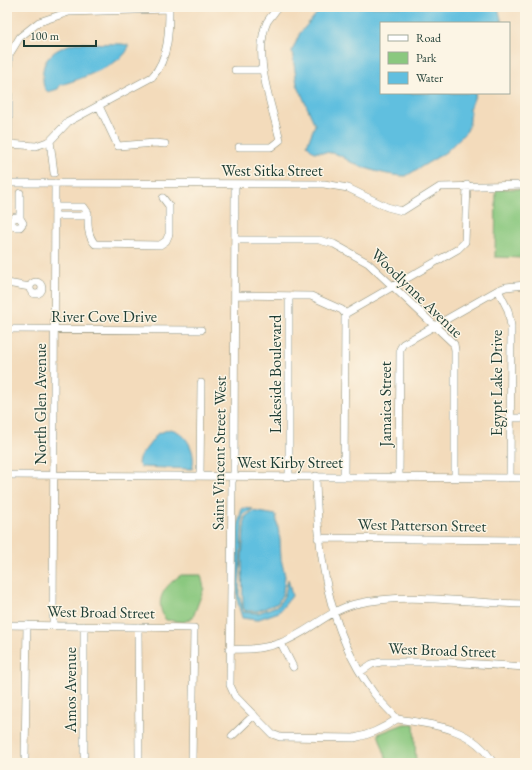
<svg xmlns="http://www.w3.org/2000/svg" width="532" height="770" viewBox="0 0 532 770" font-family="'EB Garamond',serif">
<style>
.green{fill:#8ac87f;stroke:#54825a}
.water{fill:#61bfdf;stroke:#407e8a}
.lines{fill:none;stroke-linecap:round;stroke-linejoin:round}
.minor-casing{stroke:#898c78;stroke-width:8}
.minor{stroke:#fff;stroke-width:7}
.labels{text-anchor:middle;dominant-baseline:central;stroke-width:3;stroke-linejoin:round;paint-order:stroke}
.street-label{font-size:16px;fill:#1f3d34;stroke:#fcf5e5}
</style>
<rect width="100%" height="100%" fill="#fcf5e5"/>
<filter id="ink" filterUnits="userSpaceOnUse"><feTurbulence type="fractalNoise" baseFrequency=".025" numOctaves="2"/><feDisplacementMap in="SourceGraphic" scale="8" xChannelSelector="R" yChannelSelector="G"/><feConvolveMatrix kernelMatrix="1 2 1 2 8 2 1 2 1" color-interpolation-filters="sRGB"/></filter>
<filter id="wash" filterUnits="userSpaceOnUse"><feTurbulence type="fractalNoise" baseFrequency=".012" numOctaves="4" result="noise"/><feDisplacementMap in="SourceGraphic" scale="16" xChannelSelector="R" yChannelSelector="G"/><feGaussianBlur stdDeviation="0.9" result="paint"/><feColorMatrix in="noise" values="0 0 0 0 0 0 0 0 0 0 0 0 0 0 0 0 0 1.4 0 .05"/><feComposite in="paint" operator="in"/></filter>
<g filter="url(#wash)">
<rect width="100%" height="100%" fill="#f3dbbb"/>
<path class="green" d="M496 189H525V258L495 257Z
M181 575H201L204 588 193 617 184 622 166 620C153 601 164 586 181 575Z
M404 724H414L416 763H388L378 734Z"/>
<path class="water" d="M327 7H498L502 23H381V93H476L470 109V121L467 131 446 152 406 176C389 176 370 170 355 164 349 162 344 157 339 155 331 152 322 152 314 152L307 145 315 125 297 84 292 51 300 33 319 11Z
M75 43 122 44 128 45C132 61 73 82 60 85L58 89 48 92C43 88 43 83 43 77 41 57 57 48 75 43Z
M170 429C187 432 197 453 192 469L141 467 138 464 139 458 152 441 157 434Z
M242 508 253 509 243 515 242 526 239 594 243 612 258 613 279 605 285 594 288 579 292 596 279 612 256 620 242 618 237 600V528Z
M253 511 276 515 280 540 281 559 285 576 283 593 278 603 258 611H245L243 607 242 557 245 517Z"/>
</g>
<g filter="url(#ink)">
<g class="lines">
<defs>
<path id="minor" d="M235 70H263
M99 106 118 146 155 143 165 144
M50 141 54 173
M7 144H9V55L20 37 39 22 69 12 169 9
M9 144 36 146 50 141 68 122 152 77C169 59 169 31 169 7
M239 147H271L280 140C272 106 252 55 267 22 270 17 275 12 278 7
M7 183 324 184 348 188 387 207 402 211 440 187 525 185
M235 184 234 476 232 482 230 685 235 696 272 734 280 737 354 738C370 735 384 728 397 719 433 724 474 728 493 763
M20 193V218L23 223 20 227H15L12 224V220L15 217 20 218
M88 213C88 224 87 235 95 244L160 245 166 241 169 234V206L163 198
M55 216H82L88 213 84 207H55
M235 240H319L334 244 368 263 454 344 455 350V477
M30 288a6 6 0 1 1 12 0a6 6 0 1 1-12 0Z
M7 283 30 287
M498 290 508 310 511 326 510 478
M235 295 311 296 342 310 345 314 458 249 465 242 467 185
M289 296V476
M7 329 201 330
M510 418H525
M7 475 525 478
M200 476 201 383
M316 476C317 551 327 629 373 692 380 702 389 709 397 719
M344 477 345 314
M399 477 400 349 403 344 498 290 506 287 525 285
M318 538 525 540
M7 625 194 628 192 763
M53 625 55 183
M138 627 139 758
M281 643 293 667
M229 649C247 650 263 649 280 643 307 634 327 611 355 604 411 591 469 604 525 604
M360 672 372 664 381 662H446L525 667
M232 736 254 715
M84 755V626
M25 758 27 625"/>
</defs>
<use href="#minor" class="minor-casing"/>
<use href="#minor" class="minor"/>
</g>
</g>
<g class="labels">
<g class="street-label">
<text x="272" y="170">West Sitka Street</text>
<text transform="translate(417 293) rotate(44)">Woodlynne Avenue</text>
<text x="104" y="316">River Cove Drive</text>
<text transform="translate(275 374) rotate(-90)">Lakeside Boulevard</text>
<text transform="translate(496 383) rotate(-90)">Egypt Lake Drive</text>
<text transform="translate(40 404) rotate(-90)">North Glen Avenue</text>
<text transform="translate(385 404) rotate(-90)">Jamaica Street</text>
<text transform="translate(219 453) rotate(-89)">Saint Vincent Street West</text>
<text x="290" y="462">West Kirby Street</text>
<text transform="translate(422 525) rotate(1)">West Patterson Street</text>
<text transform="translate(101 612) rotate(1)">West Broad Street</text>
<text transform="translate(442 650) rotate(2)">West Broad Street</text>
<text transform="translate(70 690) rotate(-90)">Amos Avenue</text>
</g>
</g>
<rect width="532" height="770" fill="none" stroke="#fcf5e5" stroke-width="24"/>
<rect x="380" y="22" width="130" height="72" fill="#fcf5e5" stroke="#a4ab9e"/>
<rect x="388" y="35" width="20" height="6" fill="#ffffff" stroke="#a4ab9e"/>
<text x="416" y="42" font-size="12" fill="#1f3d34">Road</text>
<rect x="388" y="52" width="20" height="12" fill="#8ac87f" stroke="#a4ab9e"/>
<text x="416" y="62" font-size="12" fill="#1f3d34">Park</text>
<rect x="388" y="72" width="20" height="12" fill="#61bfdf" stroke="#a4ab9e"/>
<text x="416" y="82" font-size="12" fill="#1f3d34">Water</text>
<path d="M24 40v6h72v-6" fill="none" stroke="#1f3d34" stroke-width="2"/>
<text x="30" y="40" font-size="12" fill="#1f3d34" stroke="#fcf5e5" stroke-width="3" paint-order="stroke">100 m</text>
</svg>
